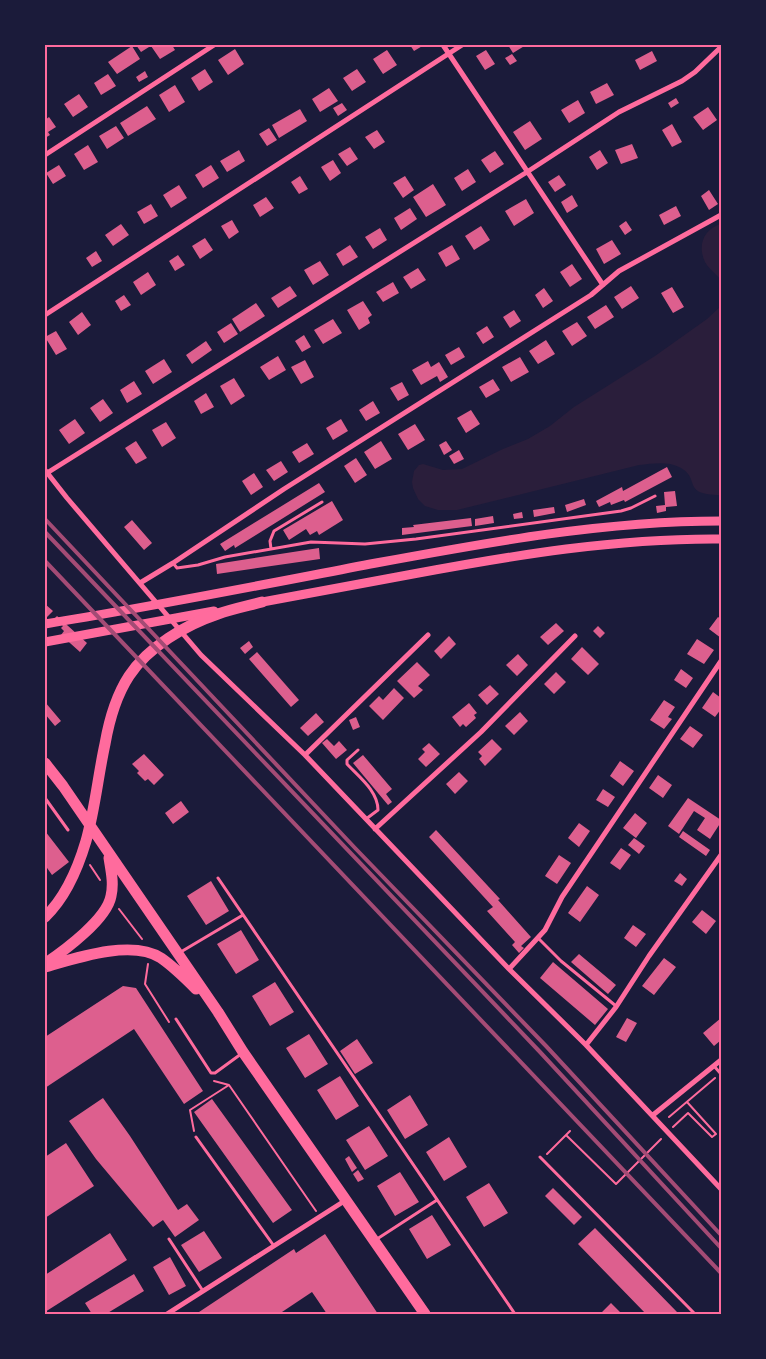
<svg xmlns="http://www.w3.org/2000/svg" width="766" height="1359" viewBox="0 0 766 1359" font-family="Helvetica,sans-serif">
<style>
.green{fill:#2a1e3b}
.building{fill:#dd5f8e}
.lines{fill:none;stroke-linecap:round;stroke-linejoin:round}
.path{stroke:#ff6b9d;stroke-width:2}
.service{stroke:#ff6b9d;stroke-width:3}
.minor{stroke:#ff6b9d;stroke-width:5}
.secondary{stroke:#ff6b9d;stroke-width:9}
.trunk{stroke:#ff6b9d;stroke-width:11}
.rail{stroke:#a44b75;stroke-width:4}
.neatline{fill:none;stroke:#ff6b9d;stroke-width:2}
</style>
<rect width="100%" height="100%" fill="#1b1b3a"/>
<path class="green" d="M721 224V280C716 274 708 268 705 262 697 245 704 229 721 224Z
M721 306V495C680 495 702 478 679 467 667 461 652 464 639 465L457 510H438L425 506 418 499 413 488 412 482 414 471 419 465 423 464 443 470 462 469 503 449 528 439 550 426 574 407 655 356 707 319Z"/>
<path class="building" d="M136 45H147L149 47 141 52Z
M153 45H172L175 50 160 59 151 46Z
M410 45H424L414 51Z
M508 45H526L513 53Z
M132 46 140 59 117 74 108 62Z
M235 49 244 64 228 75 218 60Z
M387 50 397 65 383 74 373 59Z
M486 50 495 64 485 70 476 56Z
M652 51 657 61 640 70 635 60Z
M512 54 517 61 510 65 505 58Z
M205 69 213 82 199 91 191 78Z
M357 69 366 82 352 91 343 78Z
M145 71 148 77 139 82 136 77Z
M108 74 116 86 101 95 94 83Z
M607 83 614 95 596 104 590 92Z
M175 85 185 102 169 112 159 95Z
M329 88 338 101 320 112 312 99Z
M79 94 88 107 73 117 64 104Z
M676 98 679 103 671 108 668 103Z
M578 100 585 113 569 123 561 110Z
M342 103 347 110 338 116 333 108Z
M147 106 156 119 128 136 120 123Z
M708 107 717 120 703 130 693 117Z
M300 109 307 121 279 138 272 125Z
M49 117 56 127 48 132 50 135 45 138V120Z
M530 121 542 139 525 150 513 132Z
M672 124 682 142 672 147 662 130Z
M116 126 124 138 107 149 99 136Z
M269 128 277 140 267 146 259 134Z
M377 130 385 142 374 149 365 137Z
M632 144 638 158 621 164 615 150Z
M88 145 98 162 84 170 74 154Z
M350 147 358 159 347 166 338 154Z
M239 150 245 161 227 172 220 161Z
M600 150 608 163 597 170 589 157Z
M495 151 504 164 490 173 481 160Z
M333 160 341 173 330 181 321 167Z
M59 165 66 176 53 184 46 173Z
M211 165 219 178 203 188 195 175Z
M468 169 476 182 462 191 454 178Z
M559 175 566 185 555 192 548 182Z
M300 176 308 189 299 194 291 182Z
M405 176 414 190 403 198 393 183Z
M433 184 446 205 426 217 413 197Z
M179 185 187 198 171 208 163 195Z
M709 190 718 204 709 210 701 196Z
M572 195 578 206 567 213 561 202Z
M266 197 274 208 260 217 253 205Z
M526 199 534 213 514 226 505 211Z
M151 204 158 216 144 224 137 212Z
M676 206 681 216 664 225 659 215Z
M410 208 417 219 401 230 394 218Z
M232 220 239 232 229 239 221 226Z
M626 221 632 230 625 235 619 226Z
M121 224 129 235 113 246 105 235Z
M481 226 490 240 474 250 465 236Z
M380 228 387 240 373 249 365 237Z
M205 238 213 250 200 259 192 246Z
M612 240 621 254 604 264 596 249Z
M350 245 358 257 343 266 336 254Z
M452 245 460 259 446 267 438 253Z
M96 251 102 261 92 267 86 258Z
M178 255 185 265 175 271 169 261Z
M320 261 329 275 313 285 304 270Z
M572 264 582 279 570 287 560 272Z
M418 268 426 280 411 289 403 277Z
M148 272 156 285 141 295 133 282Z
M393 282 399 293 383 302 376 292Z
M290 286 297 296 278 308 271 298Z
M631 286 639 298 622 309 614 297Z
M672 287 684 307 673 313 661 293Z
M544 288 553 301 543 308 535 295Z
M124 295 131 305 121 311 115 301Z
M363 301 372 315 368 318 370 323 359 330 347 310Z
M256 303 265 316 240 332 232 319Z
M606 305 614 317 595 329 587 317Z
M514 310 521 321 510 328 503 317Z
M82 312 91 325 78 335 69 322Z
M333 319 342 333 323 344 314 330Z
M577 322 587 336 572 346 562 331Z
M231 323 238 334 224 343 217 332Z
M487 326 494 337 483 344 476 333Z
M56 331 67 349 56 355 45 337Z
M304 335 311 347 302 352 295 341Z
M546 340 555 354 538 364 529 351Z
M206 341 212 350 192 364 186 355Z
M459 347 465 357 451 365 445 355Z
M278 356 286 370 269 380 260 367Z
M520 357 529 372 511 382 502 367Z
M164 359 172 372 153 384 145 371Z
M305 360 314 377 301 384 291 367Z
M428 361 431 367 439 362 448 377 440 382 437 376 421 385 412 370Z
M234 378 245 396 231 405 220 386Z
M493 379 500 390 486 398 479 387Z
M134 381 142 394 127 403 120 390Z
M402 382 409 395 398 401 390 388Z
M206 393 214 407 201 414 194 401Z
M103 399 113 413 100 422 90 408Z
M373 401 380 413 366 421 359 410Z
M471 410 480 424 466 433 457 418Z
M75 419 85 433 69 444 59 430Z
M341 419 348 431 333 440 326 428Z
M166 422 176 438 162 447 152 430Z
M415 424 425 440 408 450 398 434Z
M136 441 147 458 136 464 125 448Z
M381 441 392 459 375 469 364 452Z
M446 441 452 450 444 455 439 445Z
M307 443 314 454 299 463 292 452Z
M459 450 464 459 454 464 449 456Z
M356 458 367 475 355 483 344 466Z
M281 461 288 472 274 481 266 470Z
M667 467 672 477 625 502 624 500 611 505 610 502 599 507 596 501 622 487 623 491Z
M254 473 263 487 251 495 242 481Z
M319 483 325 492 235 548 234 545 225 551 220 544Z
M675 491 677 506 666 507V511L657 513 656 506 665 505 664 492Z
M584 499 586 505 567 512 565 505Z
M332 501 343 520 319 535 317 531 310 535 306 529 289 540 283 530Z
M554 507 555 513 534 517 533 510Z
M522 512 523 518 514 519 513 514Z
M493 516 494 523 475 526V519Z
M471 518 472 526 402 535V528L414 527 413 525Z
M132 520 152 543 144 550 124 527Z
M319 548 320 559 217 574 216 564Z
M45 604 53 611 46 618 45 617Z
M57 616 87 643 80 652 61 635 64 631 61 628 63 626 55 618Z
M718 617 721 619V638L709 629Z
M556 623 564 631 548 645 540 637Z
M598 626 605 633 600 638 593 631Z
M449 636 456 644 441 659 434 651Z
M697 639 714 650 704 664 687 654Z
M249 641 253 647 245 654 240 648Z
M582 647 599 664 588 675 571 659Z
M257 652 299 700 291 707 249 659Z
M518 654 528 665 517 676 506 665Z
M417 662 430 675 418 686 423 690 414 698 397 681Z
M681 669 693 678 686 688 674 680Z
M556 672 566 682 554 694 544 684Z
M490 685 499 694 487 705 478 695Z
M394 688 404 698 383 720 369 706 379 696 383 700Z
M713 692 721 698V709L715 717 702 708Z
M664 700 675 707 668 717 672 719 664 729 650 720Z
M45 702 61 721 55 726 45 714Z
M469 703 477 713 474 715 476 718 466 727 463 724 460 727 452 717Z
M520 712 528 721 514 735 505 726Z
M316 713 324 722 308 736 300 728Z
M356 717 360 727 353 730 349 720Z
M690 726 703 735 693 748 680 739Z
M327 739 334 746 339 741 347 750 336 759 322 743Z
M492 739 502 749 485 766 479 759 482 756 478 752Z
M429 743 440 754 426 767 418 759 425 752 422 749Z
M144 754 164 775 154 785 148 779 145 781 137 773 139 771 132 764Z
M363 755 392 789 386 794 392 802 388 805 353 763Z
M620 761 634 771 623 786 610 776Z
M459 772 468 781 455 794 446 784Z
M658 775 672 785 663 798 649 788Z
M603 789 615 797 608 807 596 800Z
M688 798 721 820V822L710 839 697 830 705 818 694 811 679 834 668 826Z
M181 801 189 812 173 824 165 813Z
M635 813 647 823 636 838 623 828Z
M579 823 590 831 579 847 568 838Z
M436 830 500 899 498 900 531 937 521 946 524 948 519 953 512 945 515 942 487 911 493 907 429 837Z
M45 831 69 862 52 875 45 865Z
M683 831 710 850 706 856 679 837Z
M634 838 645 846 639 854 628 845Z
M621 848 631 855 620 870 610 863Z
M559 855 571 863 557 884 545 876Z
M680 873 687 879 682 886 674 881Z
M211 881 229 911 206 925 187 896Z
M587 886 599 895 580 922 568 913Z
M702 910 716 921 706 934 692 922Z
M633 925 646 934 636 947 624 938Z
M241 930 259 960 236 974 217 944Z
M579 954 616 985 608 994 571 962Z
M664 958 676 967 654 995 642 986Z
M553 962 608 1009 595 1025 540 978Z
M275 982 294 1012 270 1026 252 996Z
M123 986 136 988 203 1091 184 1104 134 1029 45 1088V1037Z
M627 1018 637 1023 626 1042 616 1037Z
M721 1018V1040L714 1046 703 1033Z
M309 1034 328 1064 305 1078 286 1048Z
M357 1039 373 1063 355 1074 340 1051Z
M340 1076 359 1106 336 1120 317 1090Z
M410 1095 428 1125 405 1139 387 1110Z
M103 1098 130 1136 178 1210 187 1204 199 1220 175 1237 163 1220 153 1227 96 1159 69 1121Z
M212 1099 292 1210 273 1223 194 1112Z
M369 1126 388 1156 365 1170 346 1140Z
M449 1137 467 1167 444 1181 426 1152Z
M66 1143 94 1186 45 1218V1157Z
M349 1156 357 1168 352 1172 345 1159Z
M358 1170 364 1179 358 1182 353 1174Z
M400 1172 419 1202 395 1216 377 1186Z
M489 1183 508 1213 484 1227 466 1197Z
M553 1188 582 1217 574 1225 545 1196Z
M432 1215 451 1245 427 1259 409 1229Z
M595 1228 677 1312 675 1314H646L578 1244Z
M204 1231 222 1258 199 1272 181 1245Z
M110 1233 127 1260 45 1312V1275Z
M325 1234 378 1314H327L312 1292 279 1314H196L294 1249 296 1253Z
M170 1257 186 1286 169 1295 153 1267Z
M134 1274 144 1291 106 1314H92L85 1303Z
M611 1303 622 1314H600Z"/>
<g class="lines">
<path class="path" d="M90 865 100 880
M119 909 142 939
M148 964 145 984 169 1022
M214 1081 229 1085 316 1211
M669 1117 715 1078
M673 1127 688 1113 712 1137 716 1134 687 1102
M194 1131 190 1110 229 1085
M566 1135 570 1131
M547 1154 566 1135 616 1184 661 1139"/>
<path class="service" d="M271 549 270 541 274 531 322 502
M173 563 177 568 198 565 225 557 311 542 365 544 416 539 621 511 631 508 655 496
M358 750 347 760V764C359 777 378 791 378 810L366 819
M45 798 68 830
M218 878 515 1314
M538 938 561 961 616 1006
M179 953 243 915
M176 1019 211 1073H215L241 1054
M714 1066 721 1074
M196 1137 274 1246
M540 1157 695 1314
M169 1239 203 1291
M377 1239 437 1200"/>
<path class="minor" d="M443 45 603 285
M45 155 214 45
M45 315 462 45
M45 470 67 498 201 655 305 755 366 819 509 969 586 1045 721 1189
M47 473 527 172 619 112 682 81 695 72 721 47
M140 583 173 563 284 489 591 295 619 271 721 215
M305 755 428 635
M375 829 481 732 575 636
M509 969 545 930 562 897 721 661
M586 1045 616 1007 649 956 721 855
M653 1115 721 1060
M167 1314 346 1200"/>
<path class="secondary" d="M257 603C309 593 361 584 413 574 515 555 617 538 721 539
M45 624C156 606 266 584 376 563 490 542 604 521 721 521
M45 642 214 611"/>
<path class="trunk" d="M45 763 63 786 218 1012 243 1052 425 1314
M45 917C66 897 78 868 86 841 95 809 98 776 105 744 109 721 116 696 129 676 148 647 185 625 218 614 232 609 247 606 262 602
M46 963C65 950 107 919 111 896 114 883 111 871 109 858
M45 967C76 958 132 939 161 958 174 967 185 978 196 989"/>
<path class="rail" d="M45 519 355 848 546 1046 721 1235
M45 532 540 1052 721 1248
M45 561 721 1273"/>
</g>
<rect width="766" height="1359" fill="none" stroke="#1b1b3a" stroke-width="92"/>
<rect x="46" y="46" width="674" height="1267" class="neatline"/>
</svg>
